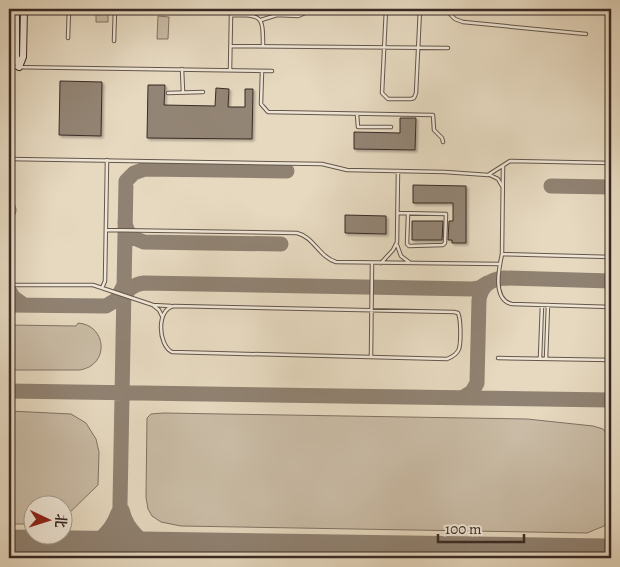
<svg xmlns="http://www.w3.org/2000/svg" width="620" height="567" viewBox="0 0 620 567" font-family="Alegreya,'Noto Serif SC',serif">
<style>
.green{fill:#c9bba5;stroke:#817264}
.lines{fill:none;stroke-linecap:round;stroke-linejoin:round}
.taxiway{stroke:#908272;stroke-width:15}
.runway{stroke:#908272;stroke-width:39}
.building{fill:#938575;stroke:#392a24;filter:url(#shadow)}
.lane-casing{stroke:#64564b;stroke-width:4.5}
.secondary-casing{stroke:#392a24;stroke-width:8}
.lane{stroke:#efe6d6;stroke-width:2.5}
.secondary{stroke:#efe6d6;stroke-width:6}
</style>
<defs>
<filter id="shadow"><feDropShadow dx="2" dy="2" stdDeviation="1" flood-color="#0004"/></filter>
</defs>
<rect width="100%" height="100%" fill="#e6d9c0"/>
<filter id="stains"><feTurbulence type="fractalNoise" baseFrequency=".004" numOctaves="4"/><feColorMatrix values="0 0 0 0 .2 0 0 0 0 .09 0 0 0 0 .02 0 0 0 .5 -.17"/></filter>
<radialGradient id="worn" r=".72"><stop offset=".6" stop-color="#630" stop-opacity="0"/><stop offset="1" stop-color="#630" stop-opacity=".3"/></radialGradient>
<path class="green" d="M96 9H108V22H96Z
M158 16 169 17 168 39H157Z
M78 323C107 325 110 365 80 370H9V325L76 326Z
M9 411 71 414 86 423 96 439 99 452 98 485 63 519 62 504H32V524H9Z
M163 413 527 419 593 426 603 429 611 439V514L604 526 587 533 181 526 161 522 152 516 148 509 146 497 147 418 151 414Z"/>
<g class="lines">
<path class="taxiway" d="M551 186 611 187
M9 211V209
M125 223C127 234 134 239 144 242L281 244
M9 290 13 297 24 305
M123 300C126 290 134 284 144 283L473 289 479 288 487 283
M9 305 106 306 116 300 123 287
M9 391 611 400
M462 398 472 392 477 383 479 300C481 286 490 279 504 278L611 281
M122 510C127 532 145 546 166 552
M72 550C94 548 111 533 118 513
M119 558 126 181 134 173 145 169 287 171
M563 558H570
M590 558 611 552"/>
<path class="runway" d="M9 549 604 558"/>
</g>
<path class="building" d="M60 81 102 82 101 136 59 135Z
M148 85H165L164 105 215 106 216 88 229 89 228 107H245V89H253L252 139 147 138Z
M400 118H416L415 150 354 149V132L400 133Z
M413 185 466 186V243H452V240H448L449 221H453V203H413Z
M345 215 386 216V234L345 233Z
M412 221H443L442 240H412Z"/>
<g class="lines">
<defs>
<path id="lane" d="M386 9 382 93 388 99H411L414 98 416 93 420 9
M445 9 455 19 463 22 586 34
M261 20 277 15 298 16 314 9
M68 38 69 9
M114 41 115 9
M231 46 448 48
M9 67 272 71
M182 69 183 92
M230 70 231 15C262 15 263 15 263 46
M262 71 261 104 268 112 433 115 434 130 442 138 443 142
M168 93 203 92
M357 114 358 127H391
M9 159 322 164 347 170 445 172 488 175 510 161 611 163
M503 166 502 254C499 268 492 300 512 304L611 307
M490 175 498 179 502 186
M398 213 446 214 445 243 443 245 409 246 407 244 408 214
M106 230 297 233C314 237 319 257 336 262L499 264
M397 245 401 256 409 262
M502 254 611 257
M381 263 393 250 397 242 398 171
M9 285H93L153 305 171 306
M102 288 105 281 107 160
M154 306 159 310 162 316
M174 306 454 312 458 313C461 319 461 342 459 349 457 354 452 357 447 359L172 352C158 345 156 309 174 306Z
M371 356 372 263
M498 358 611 360
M540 358 542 305
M546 359 548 305"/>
<path id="secondary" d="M16 9V56L19 67
M19 67 23 57 24 9"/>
</defs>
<use href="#lane" class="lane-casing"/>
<use href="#secondary" class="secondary-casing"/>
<use href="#lane" class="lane"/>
<use href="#secondary" class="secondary"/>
</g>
<rect width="620" height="567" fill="none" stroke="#e6d9c0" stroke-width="30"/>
<rect x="10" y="10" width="600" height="547" fill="none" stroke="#392a24" stroke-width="2.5"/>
<rect x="15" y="15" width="590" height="537" fill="none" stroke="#392a24"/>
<g transform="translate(48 520) rotate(94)"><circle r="24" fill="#efe6d6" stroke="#a69b8f"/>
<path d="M0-4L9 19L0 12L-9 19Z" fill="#8f2418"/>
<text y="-8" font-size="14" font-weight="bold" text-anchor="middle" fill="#392a24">北</text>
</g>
<path d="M438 534v8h86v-8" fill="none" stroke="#392a24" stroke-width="2.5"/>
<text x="445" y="534" font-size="15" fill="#392a24" stroke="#efe6d6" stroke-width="4" paint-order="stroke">100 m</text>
<rect width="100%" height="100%" filter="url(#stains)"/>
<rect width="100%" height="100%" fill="url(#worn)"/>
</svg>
